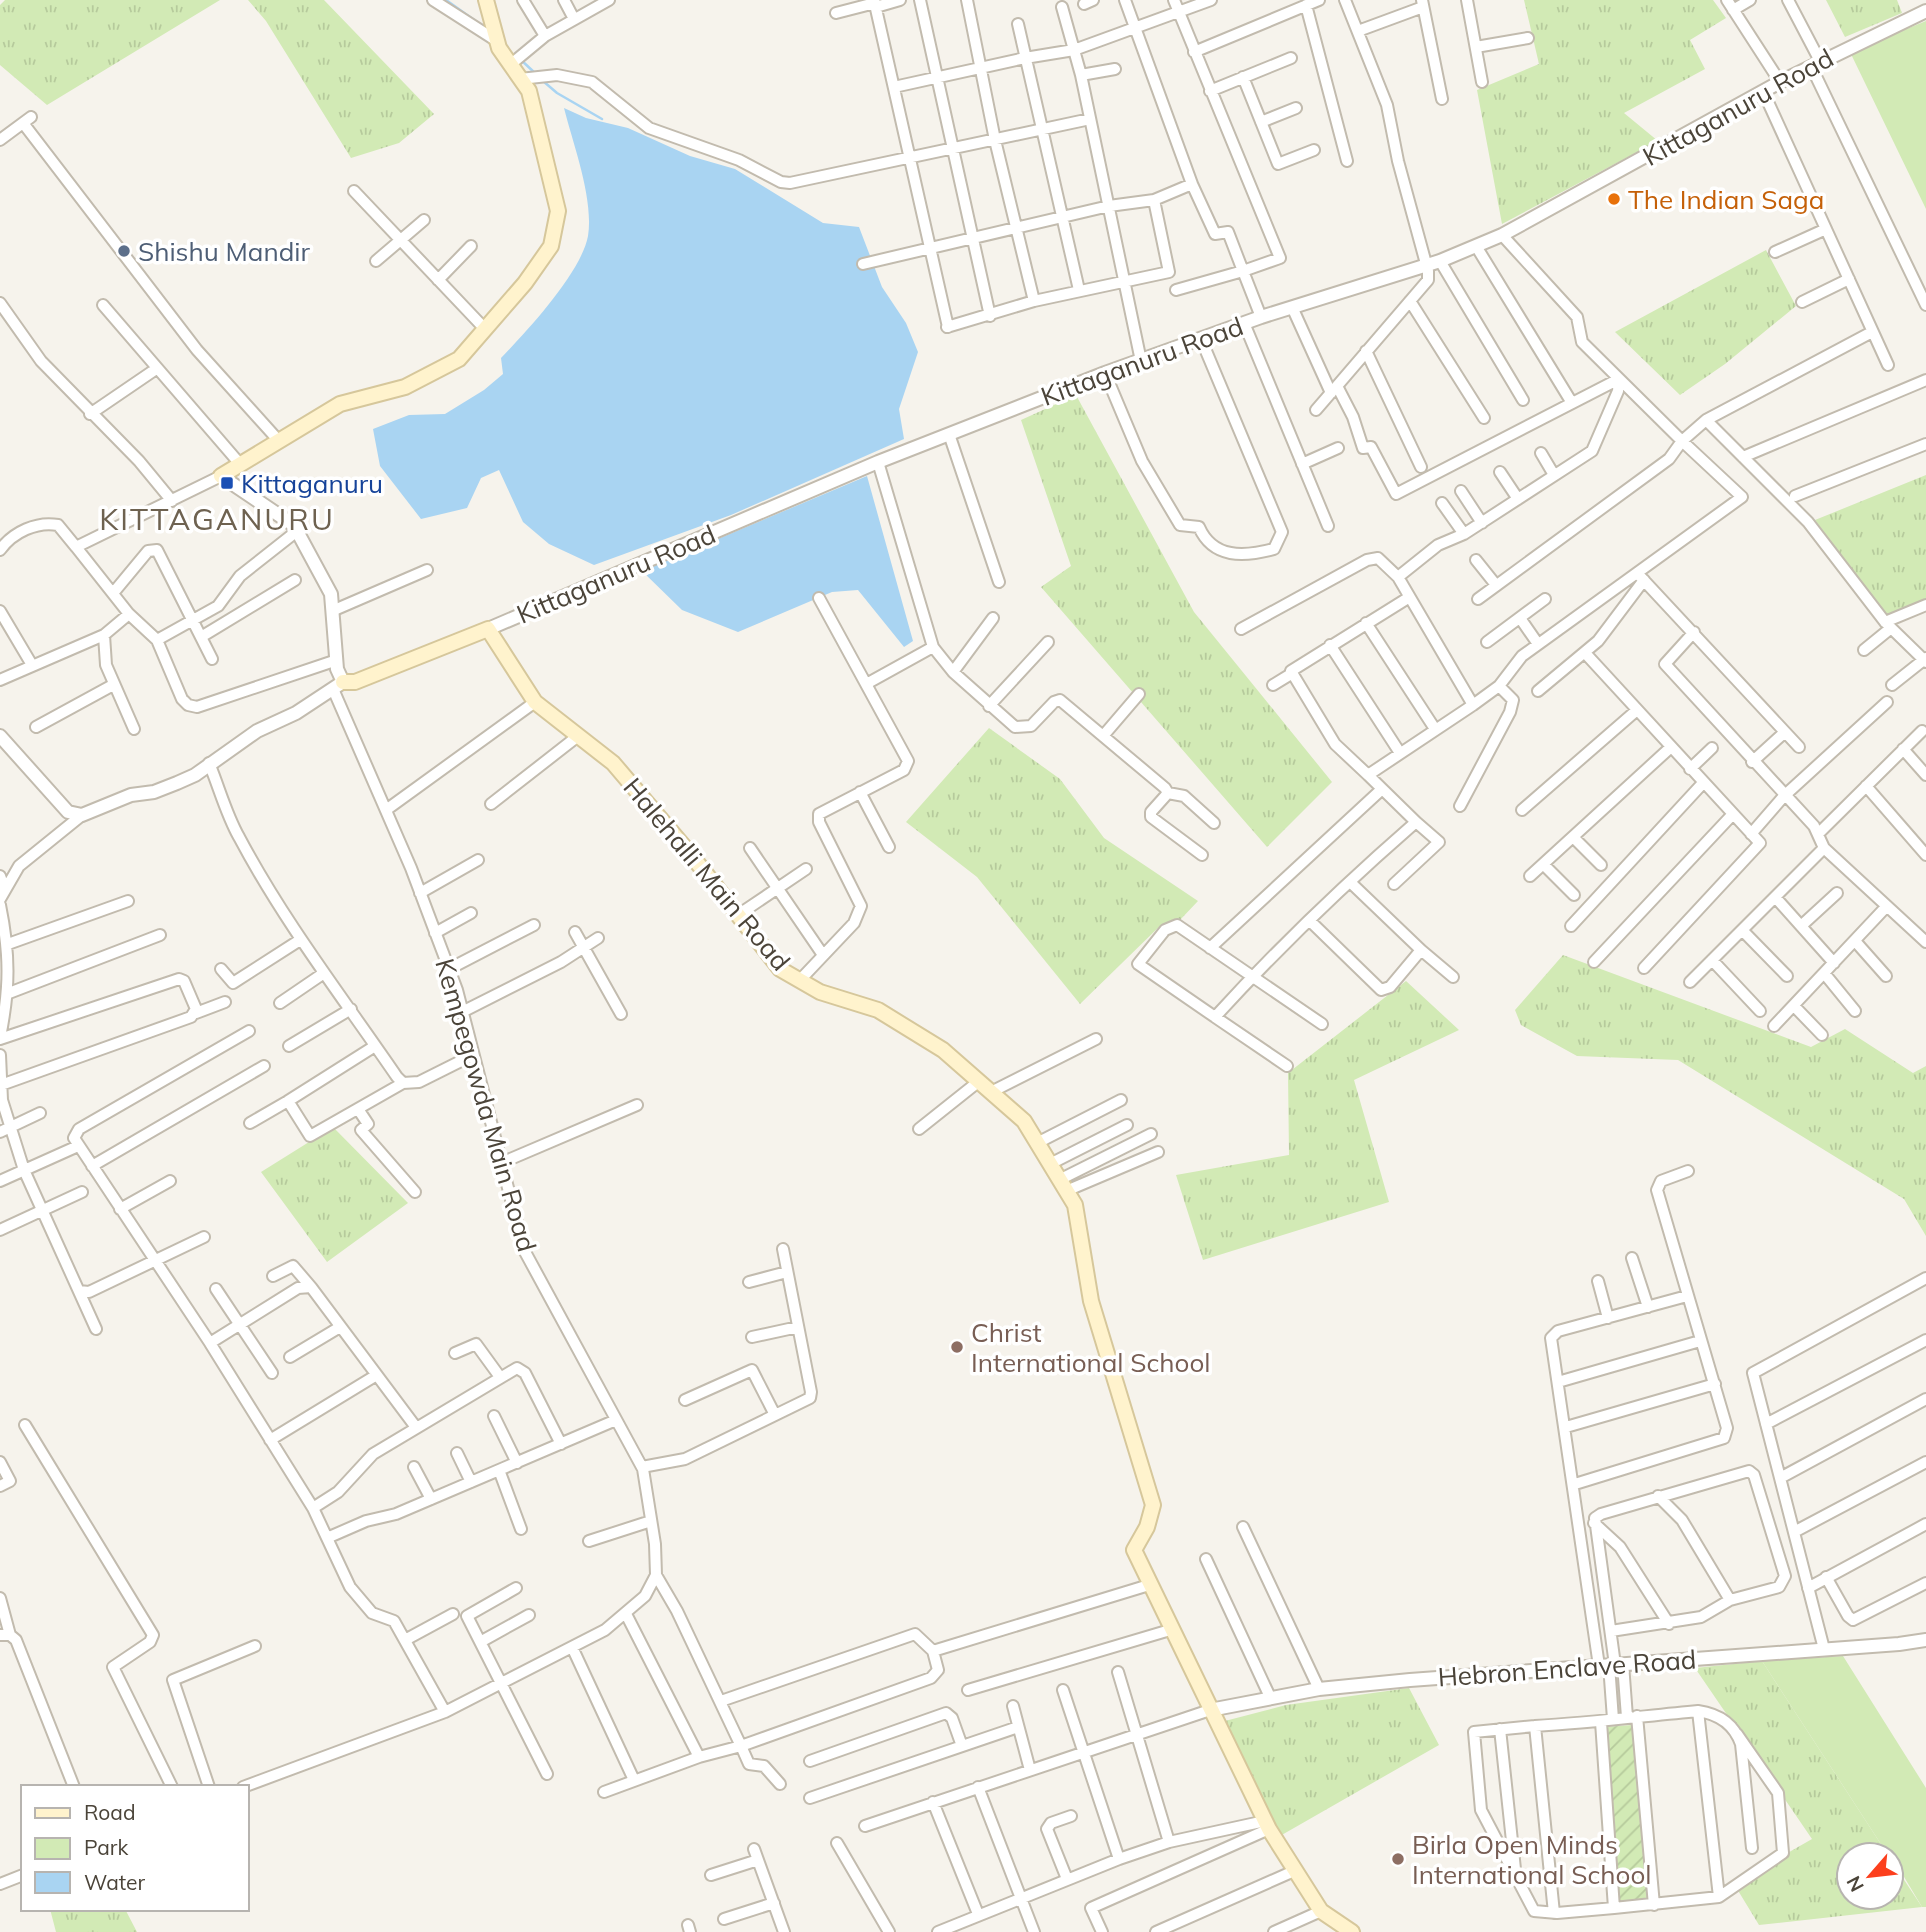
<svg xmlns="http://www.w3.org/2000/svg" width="1926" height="1932" viewBox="0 0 1926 1932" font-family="Mulish,sans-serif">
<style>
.grass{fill:url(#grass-tufts)}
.park{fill:#d2eab5}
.garden{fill:url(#garden-furrows)}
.water{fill:#a9d4f2}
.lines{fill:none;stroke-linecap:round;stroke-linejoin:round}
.stream{stroke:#a9d4f2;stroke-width:2.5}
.minor-casing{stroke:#c2bbae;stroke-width:14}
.tertiary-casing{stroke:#c2bbae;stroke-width:16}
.secondary-casing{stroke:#d6c79b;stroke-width:18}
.minor{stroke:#fff;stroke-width:10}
.tertiary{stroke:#fff;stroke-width:12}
.secondary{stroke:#fff3cd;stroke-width:14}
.food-dot{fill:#e8710a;stroke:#fff;stroke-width:2.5}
.service-dot{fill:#5c6f8a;stroke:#fff;stroke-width:2.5}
.transit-dot{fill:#1a4fb4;stroke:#fff;stroke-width:2.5}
.education-dot{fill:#8d6e63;stroke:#fff;stroke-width:2.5}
.labels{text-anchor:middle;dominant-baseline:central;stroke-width:7;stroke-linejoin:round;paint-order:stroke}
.street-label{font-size:26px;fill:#4b4439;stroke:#fff}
.food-label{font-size:26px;fill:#c56008;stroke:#fff;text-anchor:start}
.service-label{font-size:26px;fill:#4e5e75;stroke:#fff;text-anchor:start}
.transit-label{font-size:26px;fill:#164399;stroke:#fff;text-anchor:start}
.education-label{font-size:26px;fill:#785e54;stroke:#fff;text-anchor:start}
.quarter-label{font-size:30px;letter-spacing:2px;fill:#6e6250;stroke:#fff}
</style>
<defs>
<pattern id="grass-tufts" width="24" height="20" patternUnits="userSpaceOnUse" patternTransform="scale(1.75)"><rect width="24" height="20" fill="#d2eab5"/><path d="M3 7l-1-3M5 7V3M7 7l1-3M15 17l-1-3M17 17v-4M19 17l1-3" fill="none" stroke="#b6ca9c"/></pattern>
<pattern id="garden-furrows" width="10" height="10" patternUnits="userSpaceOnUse" patternTransform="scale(1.75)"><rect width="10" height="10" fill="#d2eab5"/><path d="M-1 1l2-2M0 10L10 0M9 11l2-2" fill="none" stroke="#b6ca9c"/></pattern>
</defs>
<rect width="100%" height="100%" fill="#f6f3ec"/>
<path class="grass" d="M5 0H220L47 105 0 65V5Z
M248 0H324L434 114 399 143 351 158 266 21Z
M1524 0H1713L1726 18 1690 40 1705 69 1624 113 1658 141 1502 224 1477 90 1539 64Z
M1826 0H1897L1902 13 1845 37Z
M1766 250 1796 306 1725 364 1680 395 1615 332Z
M1076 395 1194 612 1332 782 1267 847 1041 587 1071 566 1021 420Z
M1926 475V600L1886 617 1815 520Z
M989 728 1060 779 1104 838 1198 901 1180 920 1162 924 1080 1004 977 877 906 822Z
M1563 955 1811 1047 1845 1029 1913 1073 1926 1066V1236L1904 1199 1678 1060 1577 1056 1521 1025 1515 1010Z
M1406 981 1459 1030 1354 1080 1389 1202 1203 1260 1176 1175 1289 1155 1288 1073Z
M333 1127 408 1203 327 1262 261 1172Z
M1762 1661 1888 1855H1849V1897H1891V1860L1922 1907 1759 1925 1734 1884 1812 1839 1695 1668Z
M1409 1688 1439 1745 1280 1836 1221 1722 1286 1705Z
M50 1909H125L137 1932H56Z"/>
<path class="park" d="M1926 21V209L1850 52Z
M1843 1656 1926 1788V1907H1922L1891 1855H1888L1762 1661Z"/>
<path class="garden" d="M1632 1725 1649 1902 1620 1904 1603 1727Z"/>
<path class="water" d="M564 108 586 118 628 128 690 156 735 169 823 223 859 227 882 287 906 323 918 352 899 409 904 439 731 515 594 565 549 544 523 522 499 470 481 478 467 508 421 519 380 466 373 429 409 415 445 414 484 390 503 374 501 358C527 331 581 273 588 236 594 199 573 144 564 108Z
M867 476 913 641 904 647 858 590 832 592 738 632 682 610 642 571Z"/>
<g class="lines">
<path class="stream" d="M446 0 484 27
M520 59 536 74
M543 81 557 93 602 119"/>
<defs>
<path id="minor" d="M433 0 497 41
M523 0 545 36
M564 0 574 19
M874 0 948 327
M920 0 990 316
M967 0 995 140 1034 301
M1125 0 1192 184
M1174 0 1280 258 1243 271 1261 317
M1422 0 1442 99
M1467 0 1482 82
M1727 0 1780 82
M1788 0 1820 61
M1084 4 1093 0
M1306 5 1347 161
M876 7 900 0
M1062 7 1081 75 1141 361
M1733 10 1750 0
M836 13 875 3
M1018 24 1079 290
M1358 31 1423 7
M1476 47 1528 38
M1194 52 1319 0
M510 65 545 36 609 0
M1811 66 1926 305
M1081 75 1115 69
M1243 77 1278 164 1314 150
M520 79 557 75 592 82 649 128 739 160 781 182 790 183 1090 119
M894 87 1025 58 1074 50 1211 0
M1210 91 1291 58
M1763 91 1888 365
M1261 122 1296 108
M23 123 197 350 279 441
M0 140 31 117
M354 191 485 329
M1502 235 1577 317 1582 342 1682 441 1706 420 1808 522 1885 622 1926 662
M1476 246 1572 403
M1775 252 1826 229
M376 261 424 220
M1440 261 1523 400
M863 264 1109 206 1154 200 1192 184 1215 234 1228 232 1243 271 1176 290
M438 280 471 246
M1410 301 1484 418
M1802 302 1849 279
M0 303 41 361 139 461 172 501
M103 305 240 464
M1292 307 1331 393
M1244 323 1328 526
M947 327 1034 301 1169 272 1154 200
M1366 351 1421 467
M1105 373 1142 461 1180 525 1199 527C1213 559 1244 557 1274 549L1282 532 1201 339
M1316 410 1335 388
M90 414 156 369
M1706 420 1872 332
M949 434 999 582
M1541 453 1554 475
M1743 457 1926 380
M1302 464 1338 448
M1500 472 1518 499
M1461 491 1482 523
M1795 496 1926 444
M1442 503 1464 534
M76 547 129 614 157 640 182 699 188 705 197 707 337 660
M0 550C13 532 37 521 58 525L76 547 221 476
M1476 560 1496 585
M1637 573 1799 747
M114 592 148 551 157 550 212 659
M0 611 32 665
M332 611 427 570
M1520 618 1538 644
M1885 622 1926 605
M1366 623 1435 729
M1241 629 1367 560 1378 558 1398 577
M1694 632 1665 664 1814 826 1824 848 1926 942
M104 635 106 665 134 729
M201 637 295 580
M157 640 218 606 240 576 297 531
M1487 642 1545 599
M1330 645 1400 753
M933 647 953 672 1015 727 1031 726 1054 702 1060 700 1165 788 1168 793 1151 812V817L1202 855
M1864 650 1891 628
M1586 654 1760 843 1644 968
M953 672 993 618
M0 680 104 635 129 614
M868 683 933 647 878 462
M1273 685 1291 674
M1892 685 1926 658
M333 689 411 868 457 990 524 1250 643 1469 655 1544 656 1575 677 1611 741 1746 699 1757 604 1792
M1538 691 1598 641 1644 580
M1473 705 1499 686 1522 656 1742 497 1682 441 1669 459 1478 599
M989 706 1048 642
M36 727 113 685
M1103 736 1139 694
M1903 749 1926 775
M1752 762 1785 732
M209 763C219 787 226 814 239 837 284 922 343 998 397 1077L403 1083 419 1082 473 1055
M1690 769 1712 748
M1368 775 1335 744 1291 671 1408 598
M1866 786 1926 855
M860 792 889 847
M1168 793 1184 796 1214 823
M491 804 578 736
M1460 806 1510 712 1513 700 1499 686
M386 810 535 702
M1522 810 1637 710
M1819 833 1922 731
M1751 834 1784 796 1887 702
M1573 837 1601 865
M750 848 823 955
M1543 864 1574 895
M0 876 5 890
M1530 876 1671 747
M1394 884 1439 842 1416 822
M420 893 478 860
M1775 897 1834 963
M0 899 19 866 82 815
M0 905C10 954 10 988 0 1037
M738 915 806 869
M1310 921 1381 990 1390 987 1421 950 1350 882
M1571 926 1703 783
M1801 926 1837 893
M1742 930 1787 976
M575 932 621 1014
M435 933 471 913
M1855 941 1886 976
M8 944 128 901
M1210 948 1382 789
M1421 950 1453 977
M1712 960 1760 1011
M1594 962 1733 814
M221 969 233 983 300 940
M449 969 534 925
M1824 973 1855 1011
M800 980 854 923 861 906 819 822V814L904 770 908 761 819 598
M1690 982 1824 848
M9 993 160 935
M280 1003 324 973
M1794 1006 1822 1035
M462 1012 561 962 598 938
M196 1013 225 1002
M1215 1017 1287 1066
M1322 1024 1177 925 1165 930 1138 964 1215 1017C1278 948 1346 883 1416 822L1368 775 1473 705 1398 577 1438 545 1464 534 1592 451 1618 391 1619 379 1396 494 1371 447 1363 448 1353 417 1337 386 1428 280V271L1398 161 1387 105 1345 0
M1774 1026 1886 907
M249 1031 79 1129 74 1138 210 1343 313 1508 327 1538
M0 1039 179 979 184 981 196 1009 191 1017 1 1085
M289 1046 351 1009
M0 1055 2 1100 24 1170 96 1329
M991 1092 1096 1039
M288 1101 375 1046
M358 1109 368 1124 361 1130 415 1192
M250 1123 288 1101 310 1136 403 1083
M919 1129 978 1082
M0 1132 40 1113
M1037 1143 1121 1100
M501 1163 637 1105
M1050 1164 1127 1125
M92 1166 264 1066
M1059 1180 1151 1134
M0 1181 78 1146
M1066 1191 1158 1152
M120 1209 170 1181
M0 1230 82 1192
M1632 1258 1648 1307
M273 1276 293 1266 311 1287
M1598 1281 1608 1318
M749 1282 787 1272
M216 1289 272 1373
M79 1291 89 1292 204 1237
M752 1337 798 1327
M210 1343 298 1288 311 1287 415 1426
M455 1353 476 1344 500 1377
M290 1357 340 1327
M1558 1382 1700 1341
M685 1400 752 1370 775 1415
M494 1416 517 1463
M1766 1424 1926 1340
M25 1425 153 1635 150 1642 113 1667 172 1787
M1566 1427 1715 1384
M270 1440 375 1376
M457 1453 471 1482
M0 1462 10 1481 0 1486
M414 1467 431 1499
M642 1467 685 1459 810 1398 811 1392 783 1249
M499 1470 521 1529
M1780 1478 1926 1399
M1575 1484 1724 1438 1727 1428 1657 1190 1661 1181 1688 1171
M1658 1496 1682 1520 1730 1600
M313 1508 338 1492 373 1454 517 1368 525 1373 561 1444
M1594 1523 1620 1547 1669 1624
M1243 1527 1319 1689
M1794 1532 1926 1462
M589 1541 651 1521
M1206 1559 1270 1697
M1826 1577 1848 1616 1853 1620 1926 1583
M516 1588 467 1616 547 1774
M1808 1588 1926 1524
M0 1598 10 1635
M626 1614 699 1757
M1611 1631 1701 1617 1730 1600 1779 1587 1785 1576 1754 1475 1749 1471 1601 1514 1595 1518 1615 1665
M0 1635H10L16 1640 74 1787
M405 1640 453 1614
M482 1641 529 1615
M572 1647 634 1780
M1824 1649 1753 1373 1926 1278
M933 1651 1149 1585
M1623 1664 1627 1717
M1609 1665 1613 1719
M1599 1666 1551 1338 1558 1331 1687 1296
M1118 1672 1169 1842
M968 1690 1170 1630
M1063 1690 1119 1859
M721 1701 915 1634 933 1651 938 1670 931 1678 741 1746 749 1764 764 1766 780 1784
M1013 1706 1030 1770
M1698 1711C1719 1714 1734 1724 1741 1744L1752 1848
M445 1712 394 1621 372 1613 350 1587 327 1538 366 1521 396 1514 616 1420
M1637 1716 1654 1905
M1601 1722 1614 1908 1719 1897 1783 1853 1778 1793 1737 1734
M1535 1726 1474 1732 1481 1810 1534 1911 1557 1913 1614 1908
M1500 1729 1515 1869
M810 1761 946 1713 952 1718 962 1746
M209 1787 173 1680 255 1646
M243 1787 445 1712 605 1630 645 1596 656 1575
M978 1787 1034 1932
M810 1798 1018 1727
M933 1802 978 1914
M865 1826 1210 1710
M837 1843 889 1932
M754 1849 784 1932
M711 1875 758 1860
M1067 1879 1047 1829 1051 1823 1071 1816
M0 1884 23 1875
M1554 1913 1535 1726C1590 1723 1644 1716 1698 1711L1719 1897
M724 1919 774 1903
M688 1925 690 1932
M938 1932 1119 1859 1169 1842 1265 1821
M1102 1932 1091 1908 1269 1829
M1156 1932 1294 1871
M1274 1932 1321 1911"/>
<path id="tertiary" d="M488 629 878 462 1105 373 1261 317 1440 261 1502 235 1780 82 1926 11
M0 736 68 812 82 815 131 795 154 792 177 783 195 775 257 731 296 713 343 682 337 669 331 594 297 531 292 524 221 476
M1210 1710 1319 1689 1410 1680 1899 1644 1926 1640"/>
<path id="secondary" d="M221 476 340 404 405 387 459 359 525 283 551 246 558 211 529 91 499 48 486 0
M343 682H355L488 629 535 702 613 763 692 856 780 969 820 992 878 1010 943 1050 1024 1121 1075 1205 1091 1301 1153 1505 1147 1527 1134 1550 1269 1829 1321 1911 1352 1932"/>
</defs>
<use href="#minor" class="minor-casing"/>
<use href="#tertiary" class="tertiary-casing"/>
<use href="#secondary" class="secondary-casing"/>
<use href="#minor" class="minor"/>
<use href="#tertiary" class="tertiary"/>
<use href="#secondary" class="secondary"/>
</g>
<circle class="food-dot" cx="1614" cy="199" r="7"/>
<circle class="service-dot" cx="124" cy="251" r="7"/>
<rect class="transit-dot" x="220" y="476" width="14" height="14" rx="3.5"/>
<g class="education-dot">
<circle cx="957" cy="1347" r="7"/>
<circle cx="1398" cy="1859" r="7"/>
</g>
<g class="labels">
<g class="street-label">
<text transform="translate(1738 107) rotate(-29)">Kittaganuru Road</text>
<text transform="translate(1142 361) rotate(-20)">Kittaganuru Road</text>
<text transform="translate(616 574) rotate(-23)">Kittaganuru Road</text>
<text transform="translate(707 874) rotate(50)">Halehalli Main Road</text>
<text transform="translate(486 1105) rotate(74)">Kempegowda Main Road</text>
<text transform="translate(1567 1668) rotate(-4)">Hebron Enclave Road</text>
</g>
<g class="food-label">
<text x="1628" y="199">The Indian Saga</text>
</g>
<g class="service-label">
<text x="138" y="251">Shishu Mandir</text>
</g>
<g class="transit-label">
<text x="241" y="483">Kittaganuru</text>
</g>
<g class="education-label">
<text x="971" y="1332">Christ<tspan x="971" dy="30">International School</tspan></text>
<text x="1412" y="1844">Birla Open Minds<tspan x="1412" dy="30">International School</tspan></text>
</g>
<g class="quarter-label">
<text x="217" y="519">KITTAGANURU</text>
</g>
</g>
<rect x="21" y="1785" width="228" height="126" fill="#ffffff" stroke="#b7b4b0" stroke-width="2"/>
<rect x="35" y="1808" width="35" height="10" fill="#fff3cd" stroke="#b7b4b0" stroke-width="2"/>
<text x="84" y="1820" font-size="21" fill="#4b4439">Road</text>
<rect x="35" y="1838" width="35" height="21" fill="#d2eab5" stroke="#b7b4b0" stroke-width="2"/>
<text x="84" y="1855" font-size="21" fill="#4b4439">Park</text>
<rect x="35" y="1872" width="35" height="21" fill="#a9d4f2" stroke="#b7b4b0" stroke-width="2"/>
<text x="84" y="1890" font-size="21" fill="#4b4439">Water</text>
<g transform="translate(1870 1876) rotate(242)"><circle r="33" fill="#ffffff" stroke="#b7b4b0" stroke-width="2"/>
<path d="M0-5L12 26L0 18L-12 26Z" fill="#fc3f1d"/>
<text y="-10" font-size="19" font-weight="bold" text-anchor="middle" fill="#4b4439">N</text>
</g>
</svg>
